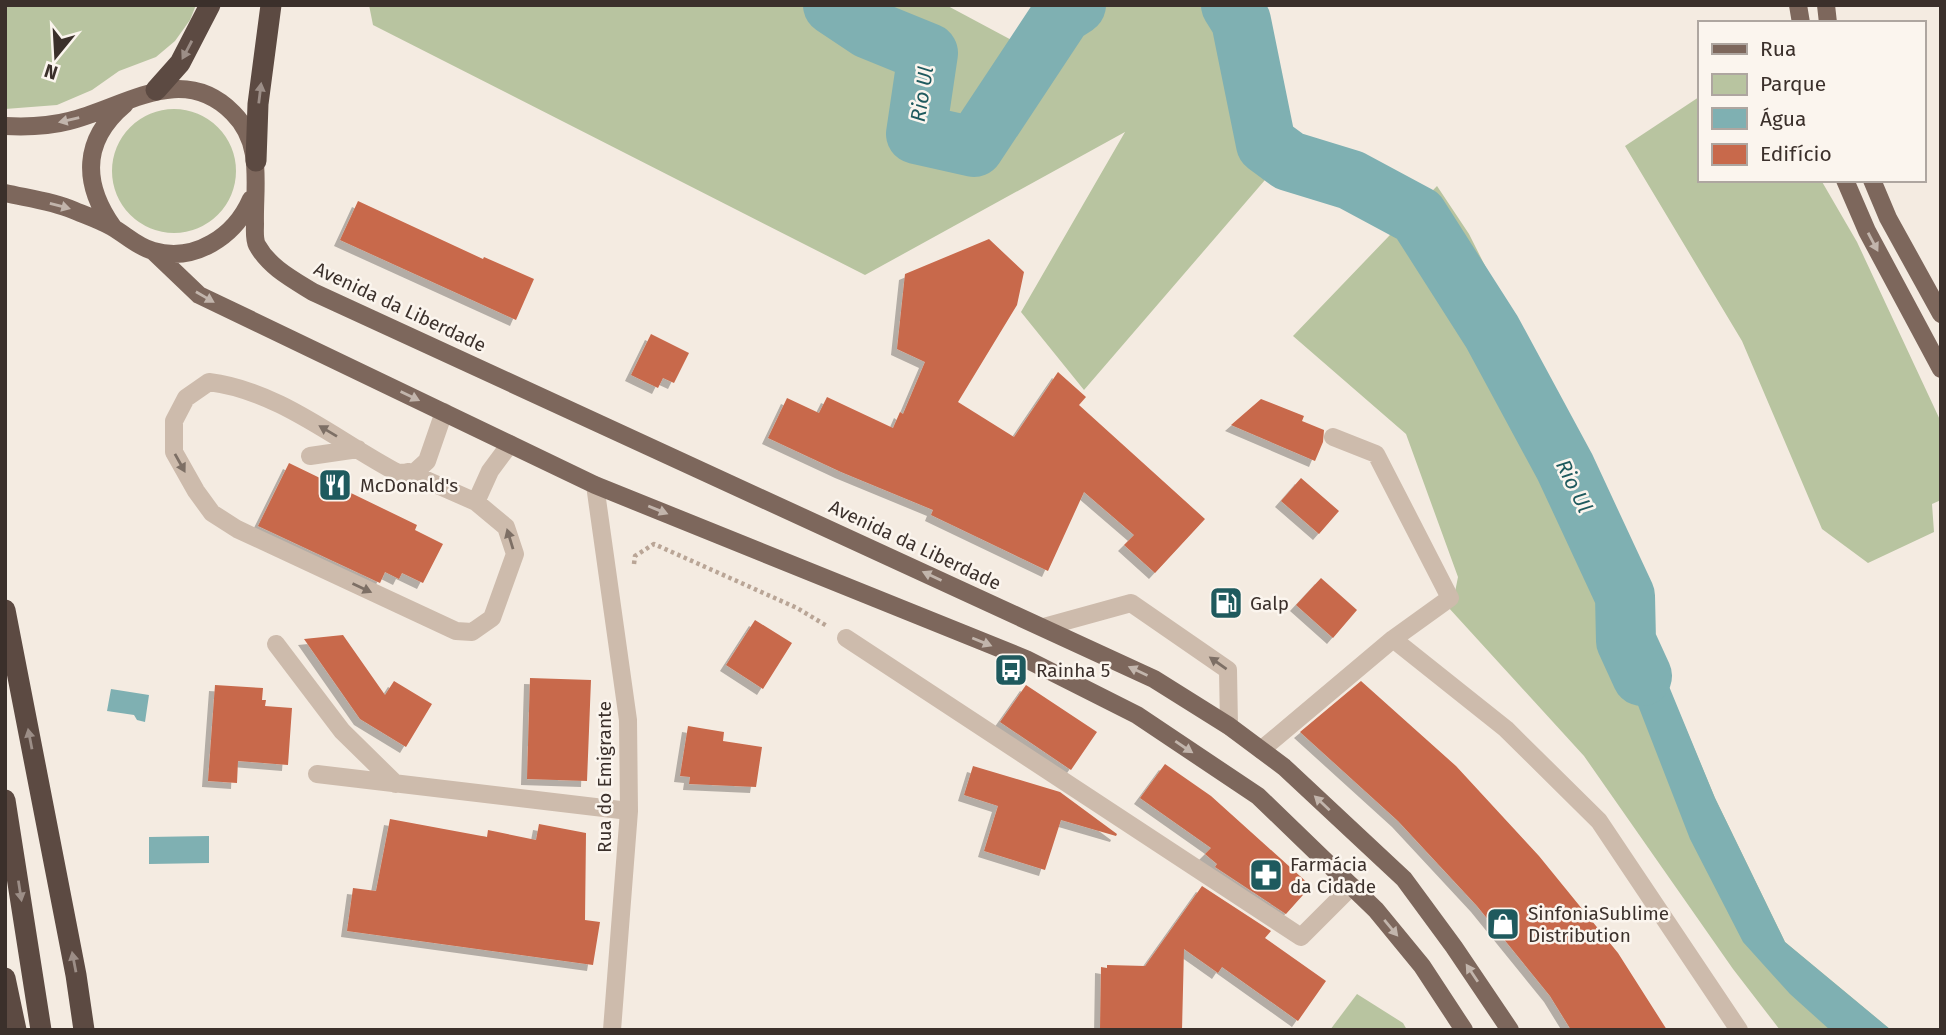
<svg xmlns="http://www.w3.org/2000/svg" width="1946" height="1035" viewBox="0 0 1946 1035" font-family="'Fira Sans',sans-serif">
<style>
.green{fill:#b8c4a0}
.water{fill:#7fb0b2}
.lines{fill:none;stroke-linecap:round;stroke-linejoin:round}
.river{stroke:#7fb0b2;stroke-width:60}
.building{fill:#c8694b;filter:url(#shadow)}
.path{stroke:#b9a596;stroke-width:4.5;stroke-dasharray:3.5 3.5;stroke-linecap:butt}
.minor{stroke:#cdbbac;stroke-width:18}
.major{stroke:#7d675c;stroke-width:18}
.highway{stroke:#5c4a42;stroke-width:21}
.oneway{fill:#9c8e87}
.oneway2{fill:#c2b5ac}
.oneway3{fill:#7d6f65}
.labels{text-anchor:middle;dominant-baseline:central;stroke-width:5;stroke-linejoin:round;paint-order:stroke}
.street-label{font-size:19px;fill:#3b302b;stroke:#fbf5ee}
.poi-label{font-size:19px;fill:#3b302b;stroke:#fbf5ee;text-anchor:start}
.water-label{font-size:21px;font-style:italic;fill:#1f5a5e;stroke:#fbf5ee}
</style>
<defs>
<filter id="shadow"><feDropShadow dx="-6" dy="6" stdDeviation="0" flood-color="#0004"/></filter>
</defs>
<rect width="100%" height="100%" fill="#f4ebe1"/>
<path class="green" d="M5 5H196L190 20 175 41 156 57 119 71 92 90 57 105 5 109Z
M369 5H946L1058 65 1089 5H1209L1226 10 1248 147 1271 173 1084 390 1021 312 1125 132 865 275 373 25Z
M1699 97V180H1821L1857 242 1941 422V500L1932 504 1934 532 1868 563 1822 529 1742 341 1625 146Z
M112 171a62 62 0 1 1 124 0a62 62 0 1 1-124 0Z
M1437 186 1469 234 1526 347 1715 798 1785 942 1891 1030H1780L1733 969 1584 756 1448 607 1455 592 1458 577 1406 434 1293 336Z
M1357 994 1403 1023 1407 1030H1330Z"/>
<path class="water" d="M1631 594 1715 798 1785 942 1891 1030H1830L1790 994 1743 942 1690 839 1606 623 1625 596Z
M111 689 149 695 145 722 137 720 134 715 107 711Z
M209 836V863L149 864V837Z"/>
<g class="lines">
<path class="river" d="M833 5 869 29 928 53 916 134 974 147 1062 14 1076 5
M1231 5 1241 21 1266 144 1289 161 1351 180 1418 216 1492 332 1565 467 1625 596 1626 641 1642 676"/>
</g>
<path class="building" d="M358 201 483 259 484 257 534 279 516 320 340 240Z
M989 239 1024 272 1017 305 958 402 1014 437 1058 372 1086 397 1079 405 1205 519 1155 573 1124 545 1134 535 1084 492 1048 571 931 515 933 510 841 472 768 438 787 398 819 413 827 397 893 428 900 412 903 414 925 362 897 349 905 274Z
M651 334 689 353 674 383 663 378 658 388 631 375Z
M1261 399 1304 416 1302 421 1324 430 1323 442 1315 461 1231 425Z
M289 463 417 525 415 530 443 544 423 583 402 573 399 579 385 572 380 583 258 526Z
M1301 478 1339 511 1319 534 1281 501Z
M1321 578 1357 610 1333 638 1296 605Z
M755 620 792 643 763 689 726 665Z
M343 635 385 695 394 681 432 704 406 747 360 719 304 639Z
M530 678 591 680 587 781 527 779Z
M1361 681 1456 766 1539 856 1618 953 1667 1030H1571L1550 996 1477 906 1398 821 1300 732Z
M215 685 263 688 262 700H266L265 706 292 708 288 765 238 761 237 783 208 781Z
M1026 685 1097 732 1071 770 1000 722Z
M688 726 724 732 723 741 762 747 756 787 689 784 690 777 680 776Z
M1165 764 1211 796 1311 886 1286 914 1215 867 1217 864 1205 854 1211 848 1140 798Z
M973 766 1060 792 1117 834 1116 836 1061 820 1045 870 984 851 998 806 964 795Z
M390 819 487 837 488 830 536 840 539 824 586 833 585 920 600 922 593 965 347 931 353 888 376 891Z
M1202 886 1271 931 1265 938 1326 981 1298 1021 1222 967 1218 973 1184 949 1182 1030H1100L1101 967 1107 968V965L1145 966Z"/>
<g class="lines">
<path class="path" d="M634 564 635 556 654 544 797 608 827 626"/>
<path class="minor" d="M444 412 427 461 415 472 398 473C337 441 280 391 209 382L186 398 174 421V452L196 491 212 513 237 529 456 631 472 632 492 618 515 554 506 527 476 502 490 471 510 444
M1333 437 1376 454 1450 598 1393 639
M310 456 358 449
M408 472 476 502
M595 485 628 720 629 811 612 1030
M1044 627 1131 603 1228 670 1229 726
M846 638 1301 937 1352 886
M276 644 342 731 396 784
M1261 750 1393 639 1506 729 1599 821 1739 1030
M317 774 629 811"/>
<path class="major" d="M1798 5 1801 23
M1826 5 1828 23
M5 126C25 127 50 126 69 121 124 108 182 61 233 113 264 144 254 184 255 224 255 230 254 239 257 245 269 267 292 279 313 292L1154 679 1229 726 1284 767 1404 879 1454 947 1510 1030
M1845 180 1867 231 1941 369
M1872 180 1888 218 1941 314
M5 193C27 198 52 201 73 210 85 215 100 220 112 227 126 235 136 246 153 251 195 263 235 236 251 199
M113 227C82 183 82 140 125 104
M154 252 199 295 595 485 1026 659 1137 715 1258 796 1376 910 1422 966 1464 1030"/>
<path class="highway" d="M156 90 180 63 210 5
M256 161 258 104 271 5
M5 610 76 975 84 1030
M5 800 41 1030
M5 978 16 1030"/>
</g>
<defs><path id="oneway-solid" d="M-6-.8H1V-3.2L6.5 0L1 3.2V.8H-6Z" transform="scale(1.75)"/></defs>
<g class="oneway">
<use href="#oneway-solid" transform="translate(187 50) rotate(118)"/>
<use href="#oneway-solid" transform="translate(260 93) rotate(-83)"/>
<use href="#oneway-solid" transform="translate(30 739) rotate(-101)"/>
<use href="#oneway-solid" transform="translate(20 891) rotate(81)"/>
<use href="#oneway-solid" transform="translate(74 962) rotate(-101)"/>
</g>
<g class="oneway2">
<use href="#oneway-solid" transform="translate(69 120) rotate(167)"/>
<use href="#oneway-solid" transform="translate(60 206) rotate(15)"/>
<use href="#oneway-solid" transform="translate(1873 242) rotate(62)"/>
<use href="#oneway-solid" transform="translate(205 297) rotate(30)"/>
<use href="#oneway-solid" transform="translate(410 396) rotate(26)"/>
<use href="#oneway-solid" transform="translate(658 510) rotate(22)"/>
<use href="#oneway-solid" transform="translate(932 576) rotate(-155)"/>
<use href="#oneway-solid" transform="translate(982 642) rotate(22)"/>
<use href="#oneway-solid" transform="translate(1138 671) rotate(-155)"/>
<use href="#oneway-solid" transform="translate(1184 747) rotate(34)"/>
<use href="#oneway-solid" transform="translate(1322 803) rotate(-137)"/>
<use href="#oneway-solid" transform="translate(1391 928) rotate(50)"/>
<use href="#oneway-solid" transform="translate(1472 973) rotate(-124)"/>
</g>
<g class="oneway3">
<use href="#oneway-solid" transform="translate(328 431) rotate(-149)"/>
<use href="#oneway-solid" transform="translate(180 463) rotate(61)"/>
<use href="#oneway-solid" transform="translate(510 539) rotate(-107)"/>
<use href="#oneway-solid" transform="translate(362 588) rotate(25)"/>
<use href="#oneway-solid" transform="translate(1218 663) rotate(-145)"/>
</g>
<defs>
<symbol id="restaurant-square" viewBox="-11 -11 22 22"><rect x="-9" y="-9" width="18" height="18" rx="4" fill="#1f5a5e" stroke="#fbf5ee"/><path d="M-5-6h1v4h1v-4h1v4h1v-4h1v5L-1.5 .5V6h-2V.5L-5-1ZM5-6V6H3V1.5H1.5Q1.5-4 5-6Z" fill="#fff"/></symbol>
<symbol id="fuel-square" viewBox="-11 -11 22 22"><rect x="-9" y="-9" width="18" height="18" rx="4" fill="#1f5a5e" stroke="#fbf5ee"/><path d="M-5.5-6h7V0h2V4h1.3V-2.5L3-4.5l.8-.8L6-3V5H2.5V1h-1V6h-7ZM-4.2-4.7v3.2H.2V-4.7Z" fill="#fff"/></symbol>
<symbol id="bus-square" viewBox="-11 -11 22 22"><rect x="-9" y="-9" width="18" height="18" rx="4" fill="#1f5a5e" stroke="#fbf5ee"/><path d="M-5-6H5V4H4V6H2V4H-2V6H-4V4H-5ZM-3.5-4V0h7V-4ZM-3.5 1.2v1.5H-2V1.2ZM2 1.2v1.5H3.5V1.2Z" fill="#fff"/></symbol>
<symbol id="pharmacy-square" viewBox="-11 -11 22 22"><rect x="-9" y="-9" width="18" height="18" rx="4" fill="#1f5a5e" stroke="#fbf5ee"/><path d="M-2-6h4v4h4v4h-4v4h-4v-4h-4v-4h4Z" fill="#fff"/></symbol>
<symbol id="shop-square" viewBox="-11 -11 22 22"><rect x="-9" y="-9" width="18" height="18" rx="4" fill="#1f5a5e" stroke="#fbf5ee"/><path d="M-5-2.5h2.3a2.7 3.5 0 0 1 5.4 0H5L5.5 6h-11ZM-1.5-2.5h3a1.5 2.3 0 0 0-3 0Z" fill="#fff"/></symbol>
</defs>
<g fill-rule="evenodd">
<use href="#restaurant-square" x="316" y="466" width="38" height="38"/>
<use href="#fuel-square" x="1207" y="584" width="38" height="38"/>
<use href="#bus-square" x="992" y="651" width="38" height="38"/>
<use href="#pharmacy-square" x="1247" y="856" width="38" height="38"/>
<use href="#shop-square" x="1484" y="905" width="38" height="38"/>
</g>
<g class="labels">
<g class="street-label">
<text transform="translate(400 307) rotate(25)">Avenida da Liberdade</text>
<text transform="translate(915 545) rotate(25)">Avenida da Liberdade</text>
<text transform="translate(604 777) rotate(-90)">Rua do Emigrante</text>
</g>
<g class="poi-label">
<text x="360" y="485">McDonald's</text>
<text x="1250" y="603">Galp</text>
<text x="1036" y="670">Rainha 5</text>
<text x="1290" y="864">Farmácia<tspan x="1290" dy="22">da Cidade</tspan></text>
<text x="1528" y="913">SinfoniaSublime<tspan x="1528" dy="22">Distribution</tspan></text>
</g>
<g class="water-label">
<text transform="translate(922 94) rotate(-81)">Rio Ul</text>
<text transform="translate(1574 486) rotate(64)">Rio Ul</text>
</g>
</g>
<rect width="1946" height="1035" fill="none" stroke="#3b302b" stroke-width="14"/>
<rect x="1698" y="21" width="228" height="161" fill="#fbf5ee" stroke="#aea6a0" stroke-width="2"/>
<rect x="1712" y="44" width="35" height="10" fill="#7d675c" stroke="#aea6a0" stroke-width="2"/>
<text x="1760" y="56" font-size="21" fill="#3b302b">Rua</text>
<rect x="1712" y="74" width="35" height="21" fill="#b8c4a0" stroke="#aea6a0" stroke-width="2"/>
<text x="1760" y="91" font-size="21" fill="#3b302b">Parque</text>
<rect x="1712" y="108" width="35" height="21" fill="#7fb0b2" stroke="#aea6a0" stroke-width="2"/>
<text x="1760" y="126" font-size="21" fill="#3b302b">Água</text>
<rect x="1712" y="144" width="35" height="21" fill="#c8694b" stroke="#aea6a0" stroke-width="2"/>
<text x="1760" y="161" font-size="21" fill="#3b302b">Edifício</text>
<g transform="translate(56 56) rotate(198)" stroke="#fbf5ee" stroke-width="5" paint-order="stroke">
<path d="M0-5L12 26L0 18L-12 26Z" fill="#3b302b"/>
<text y="-10" font-size="19" font-weight="bold" text-anchor="middle" fill="#3b302b">N</text>
</g>
</svg>
